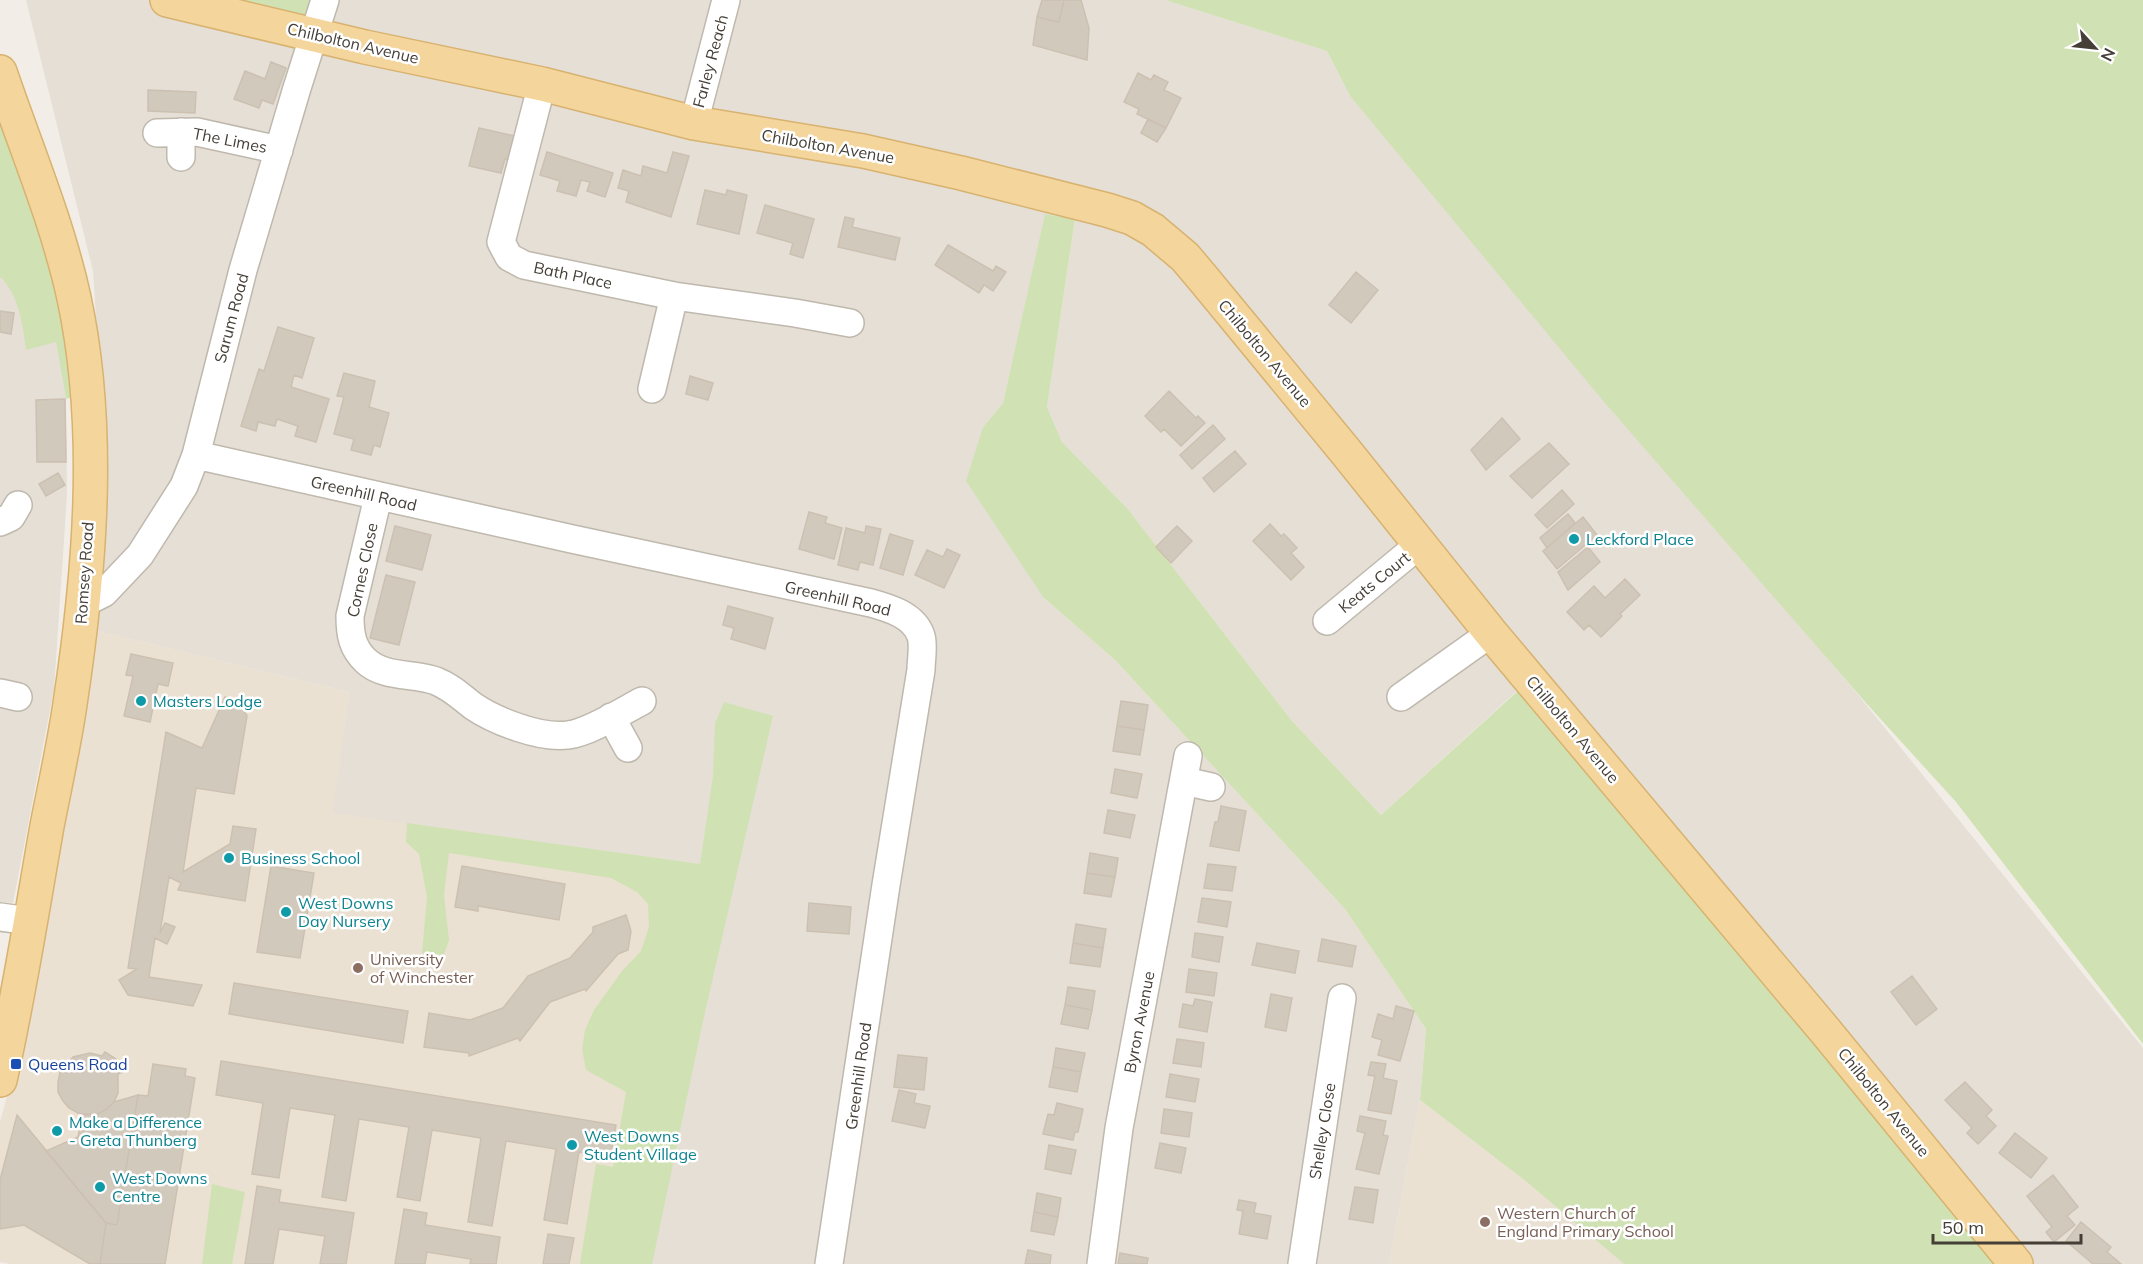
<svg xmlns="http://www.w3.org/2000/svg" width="2143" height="1264" viewBox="0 0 2143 1264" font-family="Mulish,sans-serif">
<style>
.residential{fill:#e5dfd6}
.education{fill:#eae1d2}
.green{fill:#d0e2b3}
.building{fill:#d2c9bd;stroke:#ccc0b1;stroke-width:1.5}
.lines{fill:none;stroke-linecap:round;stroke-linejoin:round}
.minor-casing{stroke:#bfb8ad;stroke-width:30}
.major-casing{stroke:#d8b26f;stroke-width:36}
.minor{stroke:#fff;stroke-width:27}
.major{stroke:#f4d69d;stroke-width:33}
.culture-dot{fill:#0f9aa8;stroke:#fff;stroke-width:2}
.education-dot{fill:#8d6e63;stroke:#fff;stroke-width:2}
.transit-dot{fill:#1a4fb4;stroke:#fff;stroke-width:2}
.labels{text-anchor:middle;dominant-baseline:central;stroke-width:5;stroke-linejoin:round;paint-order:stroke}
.street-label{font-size:16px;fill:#443e37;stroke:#fff}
.culture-label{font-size:16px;fill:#0d838f;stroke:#fff;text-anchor:start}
.education-label{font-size:16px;fill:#785e54;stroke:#fff;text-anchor:start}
.transit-label{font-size:16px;fill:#164399;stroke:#fff;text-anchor:start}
</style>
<rect width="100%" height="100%" fill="#f2eee7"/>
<path class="residential" d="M26 0H1165L1327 51 1350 96 1855 691 2143 1048V1264H2014L1519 689 1381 815 1292 721 1127 508 1062 442 1047 407 1075 220 1046 214 1003 403 983 427 1043 597 1115 660 1345 909 1426 1029 1420 1100 1389 1264H621L332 813 349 692 97 631 108 495 93 271Z
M0 121 49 300 66 399 67 495 54 689 13 903 0 902Z"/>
<path class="education" d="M97 631 349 692 333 813 701 864 621 1264H10L0 1262V1122L28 1017 44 919Z
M1420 1100 1523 1179 1624 1264H1389Z"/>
<path class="green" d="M230 0H315L310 16Z
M1165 0H2143V1044L1956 802 1866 703 1605 403 1350 96 1327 51Z
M0 99 45 226 79 395 66 399 56 342 26 350C23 326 19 294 0 277Z
M1045 214 1075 219 1047 407 1062 442 1127 508 1292 721 1381 815 1520 689 1998 1264H1624L1523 1179 1420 1100 1426 1029 1345 909 1115 660 1043 597 966 481 983 427 1003 403Z
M724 702 773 716 703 1021 652 1264H580L596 1164 613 1167 626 1092 586 1070 582 1049 585 1030 594 1010 622 971 641 951 649 927 648 904 637 892 611 878 449 853 444 895 449 940 444 955 422 953 427 897 419 854 406 842 407 823 700 864 713 776 715 724Z
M212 1184 245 1192 232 1264H202Z"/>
<path class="building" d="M1042 0H1064L1059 22 1037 17Z
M1064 0H1081L1089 28 1087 60 1033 45 1037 17 1059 22Z
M271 62 286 68 273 104 262 100 259 108 234 99 245 71 265 79Z
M1138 73 1151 80 1154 75 1168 82 1164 90 1181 98 1166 128 1137 114 1139 109 1124 102Z
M148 90 196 92 195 113 148 111Z
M1148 119 1166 128 1157 142 1141 133Z
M479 128 519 137 514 161 505 159 501 173 469 166Z
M547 152 613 173 605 197 587 191 590 182 581 180 576 196 557 191 560 181 540 175Z
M673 152 689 156 671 217 626 202 629 191 618 188 623 170 641 176 643 166 667 173Z
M705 190 726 195 727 190 747 195 739 234 697 224Z
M765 205 814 219 803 258 790 254 793 243 757 233Z
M845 217 854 219 852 227 900 238 895 260 838 247Z
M948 245 993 271 996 266 1006 272 993 291 984 285 979 293 935 265Z
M1356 272 1378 290 1351 323 1329 305Z
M0 311 14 313 11 334 0 332Z
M278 327 314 338 302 378 294 375 291 387 329 399 316 442 295 436 298 426 277 419 275 426 258 422 256 431 241 426 259 369 264 371Z
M344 373 375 381 369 407 389 413 380 447 374 445 371 455 351 450 354 439 334 434 344 397 337 396Z
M690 376 713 383 708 400 686 394Z
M1169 391 1196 418 1198 416 1205 423 1181 446 1164 429 1161 432 1145 416Z
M65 399 66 462H37L36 400Z
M1502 418 1520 439 1486 470 1471 450Z
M1213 425 1225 439 1192 469 1180 455Z
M1549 443 1569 464 1532 498 1510 476Z
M1235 451 1246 464 1214 492 1203 478Z
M58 473 65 485 46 496 39 484Z
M1562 490 1574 504 1547 528 1535 515Z
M809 512 827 517 825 523 842 528 834 559 799 549Z
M1568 514 1575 523 1547 548 1540 538Z
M1583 517 1597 535 1557 569 1543 551Z
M1270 524 1281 536 1284 534 1297 548 1291 553 1304 567 1291 580 1253 541Z
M395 526 431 535 422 570 386 561Z
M866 526 881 529 873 565 860 562 858 570 838 565 846 528 865 533Z
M1177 526 1192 541 1171 563 1156 547Z
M890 534 913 541 903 575 880 568Z
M1588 547 1600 562 1568 590 1558 572Z
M947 549 960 555 944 588 915 575 927 550 943 557Z
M386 575 415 582 399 645 370 638Z
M1625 579 1640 595 1620 614 1622 616 1601 637 1589 625 1584 630 1567 612 1594 586 1605 598Z
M728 606 773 618 765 649 731 639 734 628 723 625Z
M131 654 173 663 168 686 158 684 150 722 124 716 133 676 126 675Z
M225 697 240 703 247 716 234 794 196 788 183 872 230 844 233 826 256 829 245 901 178 890 181 883 169 877 160 933 165 923 175 927 167 944 155 938 149 977 202 985 193 1006 128 995 119 980 137 969 128 968 166 732 202 748Z
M1121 701 1148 705 1144 730 1117 726Z
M1117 726 1144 730 1140 755 1113 751Z
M1115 769 1142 774 1137 798 1111 793Z
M1221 806 1246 811 1239 851 1210 846 1215 822H1218Z
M1108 810 1135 815 1130 838 1104 833Z
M1090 853 1118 858 1115 877 1087 873Z
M1208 864 1236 867 1232 891 1204 888Z
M271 866 314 873 300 958 257 952Z
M462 866 565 884 559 920 478 906V911L455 907Z
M1087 873 1115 877 1111 897 1084 893Z
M1202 898 1231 902 1227 927 1198 922Z
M809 903 851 907 849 934 807 931Z
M626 915 631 931 628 950 618 954 586 991 585 989 550 1002 520 1041 518 1038 469 1056V1053L424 1047 429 1013 470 1020 503 1008 528 976 570 958 593 932V927Z
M1076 924 1106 929 1103 948 1073 943Z
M1195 933 1223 937 1219 962 1192 957Z
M1322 939 1356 946 1352 967 1318 961Z
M1073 943 1103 948 1100 967 1070 963Z
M1257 943 1299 951 1295 973 1252 965Z
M1189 969 1217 973 1214 996 1186 992Z
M1912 976 1937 1009 1916 1025 1891 992Z
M234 983 408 1011 403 1043 229 1014Z
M234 983 408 1011 403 1043 229 1014Z
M1068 987 1095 991 1092 1010 1065 1005Z
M1271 994 1292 998 1286 1031 1265 1027Z
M1195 999 1212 1002 1207 1032 1179 1027 1183 1004 1193 1006Z
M1065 1005 1092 1010 1088 1029 1061 1024Z
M1396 1006 1414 1011 1400 1061 1378 1055 1382 1040 1372 1037 1378 1014 1393 1019Z
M1177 1039 1204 1043 1201 1067 1173 1063Z
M1056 1048 1085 1053 1081 1072 1053 1067Z
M105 1052 116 1059 123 1072 118 1074V1093L114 1102 107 1109 98 1114 88 1115 78 1113 69 1108 63 1101 58 1092V1082L60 1072 73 1057 90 1053 102 1056Z
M898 1055 927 1058 924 1090 894 1087Z
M221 1061 616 1125 610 1158 579 1152 567 1224 544 1220 556 1149 506 1141 492 1226 468 1222 481 1138 432 1130 420 1201 397 1197 409 1127 359 1119 346 1201 322 1197 335 1115 290 1108 279 1178 252 1174 263 1103 216 1095Z
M1371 1062 1386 1064 1383 1078 1397 1081 1391 1114 1368 1110 1375 1076 1368 1075Z
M153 1064 186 1069 185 1076 195 1078 165 1264H100L106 1223 117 1225 138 1095 148 1096Z
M1053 1067 1081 1072 1077 1092 1049 1087Z
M1170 1074 1199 1079 1195 1102 1166 1097Z
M1965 1082 1992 1110 1986 1116 1996 1126 1978 1144 1967 1133 1972 1128 1945 1100Z
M899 1090 916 1094 914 1103 930 1106 925 1128 892 1121Z
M138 1095 117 1225 106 1223 46 1151 78 1137 83 1114H98L107 1109 114 1102Z
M1057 1103 1083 1109 1078 1132H1075L1073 1140 1043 1134 1048 1114 1054 1115Z
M1164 1109 1192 1113 1189 1137 1161 1133Z
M17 1115 106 1223 100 1264H90L24 1225 0 1229V1180Z
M1360 1116 1386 1121 1383 1135 1388 1136 1379 1174 1356 1169 1365 1133 1357 1131Z
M2015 1133 2047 1158 2031 1178 1999 1153Z
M1160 1143 1186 1148 1181 1173 1155 1168Z
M1049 1145 1076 1150 1071 1174 1045 1169Z
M2053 1175 2078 1207 2067 1216 2075 1225 2054 1242 2046 1232 2052 1227 2027 1196Z
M257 1186 281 1190 279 1202 354 1213 346 1264H320L325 1236 279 1229 273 1264H245Z
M1355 1187 1378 1190 1373 1223 1349 1219Z
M1037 1193 1061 1198 1058 1217 1034 1212Z
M1239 1200 1256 1203 1254 1213 1271 1216 1267 1239 1239 1234 1243 1211 1237 1210Z
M404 1209 427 1213 425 1225 500 1237 496 1264H470L471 1259 427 1252 425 1264H395Z
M1034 1212 1058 1217 1054 1235 1031 1231Z
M2081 1222 2111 1247 2107 1252 2121 1264H2093L2066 1241Z
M548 1234 574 1238 569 1264H543Z
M1028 1250 1051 1255 1050 1264H1025Z
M1120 1253 1148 1258 1147 1264H1118Z"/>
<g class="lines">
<defs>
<path id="minor" d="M542 84 501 242 509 257 524 265 674 296 795 313 850 323
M694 123 726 0
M157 133 197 132 279 150
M181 157V132
M652 389 674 296
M196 455 572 539 871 603C889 608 914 615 921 636 924 646 921 660 921 670L886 885 829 1264
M378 497 350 616C350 634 352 648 366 661 384 678 414 673 436 681 451 687 460 696 473 706 495 721 541 739 568 735 588 733 623 711 642 701
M0 522 11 517 18 505
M84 603 104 593 140 555 184 486 196 455 243 270 297 88 325 0
M1327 621 1420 544
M0 693 18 697
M1401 697 1491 633
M611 717 628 748
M1184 781 1211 787
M0 917 30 921
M1101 1264 1119 1128 1188 756
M1302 1264 1342 998"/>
<path id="major" d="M167 0 365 47 542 84 694 123 863 151 961 173 1107 210 1132 218 1153 230 1185 257 1206 282 1346 452 1491 633 1827 1033 2016 1264
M0 72C25 146 57 220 74 298 102 429 90 572 70 704 64 745 55 785 47 826 32 911 19 996 0 1080"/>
</defs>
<use href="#minor" class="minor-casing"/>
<use href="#major" class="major-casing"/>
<use href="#minor" class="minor"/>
<use href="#major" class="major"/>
</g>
<g class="culture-dot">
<circle cx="1574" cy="539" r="6"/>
<circle cx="141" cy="701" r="6"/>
<circle cx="229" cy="858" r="6"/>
<circle cx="286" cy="912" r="6"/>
<circle cx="57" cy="1131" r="6"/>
<circle cx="572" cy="1145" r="6"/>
<circle cx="100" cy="1187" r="6"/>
</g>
<g class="education-dot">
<circle cx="358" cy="968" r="6"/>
<circle cx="1485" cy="1222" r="6"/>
</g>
<rect class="transit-dot" x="10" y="1058" width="12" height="12" rx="3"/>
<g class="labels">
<g class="street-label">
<text transform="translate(353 43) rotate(13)">Chilbolton Avenue</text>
<text transform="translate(710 61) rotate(-75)">Farley Reach</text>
<text transform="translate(230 140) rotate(11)">The Limes</text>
<text transform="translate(828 146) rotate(10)">Chilbolton Avenue</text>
<text transform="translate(573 275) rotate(12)">Bath Place</text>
<text transform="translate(231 318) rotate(-75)">Sarum Road</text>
<text transform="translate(1265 353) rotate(50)">Chilbolton Avenue</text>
<text transform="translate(364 493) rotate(13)">Greenhill Road</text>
<text transform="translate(362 570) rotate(-78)">Cornes Close</text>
<text transform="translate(84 573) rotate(-86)">Romsey Road</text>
<text transform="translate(1374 582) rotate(-39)">Keats Court</text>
<text transform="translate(838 598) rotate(13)">Greenhill Road</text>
<text transform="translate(1573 729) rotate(50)">Chilbolton Avenue</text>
<text transform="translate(1139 1022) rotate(-79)">Byron Avenue</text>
<text transform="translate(858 1076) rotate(-82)">Greenhill Road</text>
<text transform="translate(1884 1102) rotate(51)">Chilbolton Avenue</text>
<text transform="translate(1322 1131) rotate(-81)">Shelley Close</text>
</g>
<g class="culture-label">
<text x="1586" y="539">Leckford Place</text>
<text x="153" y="701">Masters Lodge</text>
<text x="241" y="858">Business School</text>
<text x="298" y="903">West Downs<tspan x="298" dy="18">Day Nursery</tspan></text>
<text x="69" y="1122">Make a Difference<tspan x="69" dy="18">- Greta Thunberg</tspan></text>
<text x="584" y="1136">West Downs<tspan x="584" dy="18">Student Village</tspan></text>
<text x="112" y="1178">West Downs<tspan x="112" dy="18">Centre</tspan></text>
</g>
<g class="education-label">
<text x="370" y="959">University<tspan x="370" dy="18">of Winchester</tspan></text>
<text x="1497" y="1213">Western Church of<tspan x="1497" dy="18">England Primary School</tspan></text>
</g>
<g class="transit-label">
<text x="28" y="1064">Queens Road</text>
</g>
</g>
<g transform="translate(2095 48) rotate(117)" stroke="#ffffff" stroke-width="4.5" paint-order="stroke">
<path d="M0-4.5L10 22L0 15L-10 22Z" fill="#443e37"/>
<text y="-9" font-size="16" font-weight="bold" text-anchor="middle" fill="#443e37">N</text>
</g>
<path d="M1933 1234v9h148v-9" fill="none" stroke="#443e37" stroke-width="3"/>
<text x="1942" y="1234" font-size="18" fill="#443e37" stroke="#ffffff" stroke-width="4.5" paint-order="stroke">50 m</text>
</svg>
